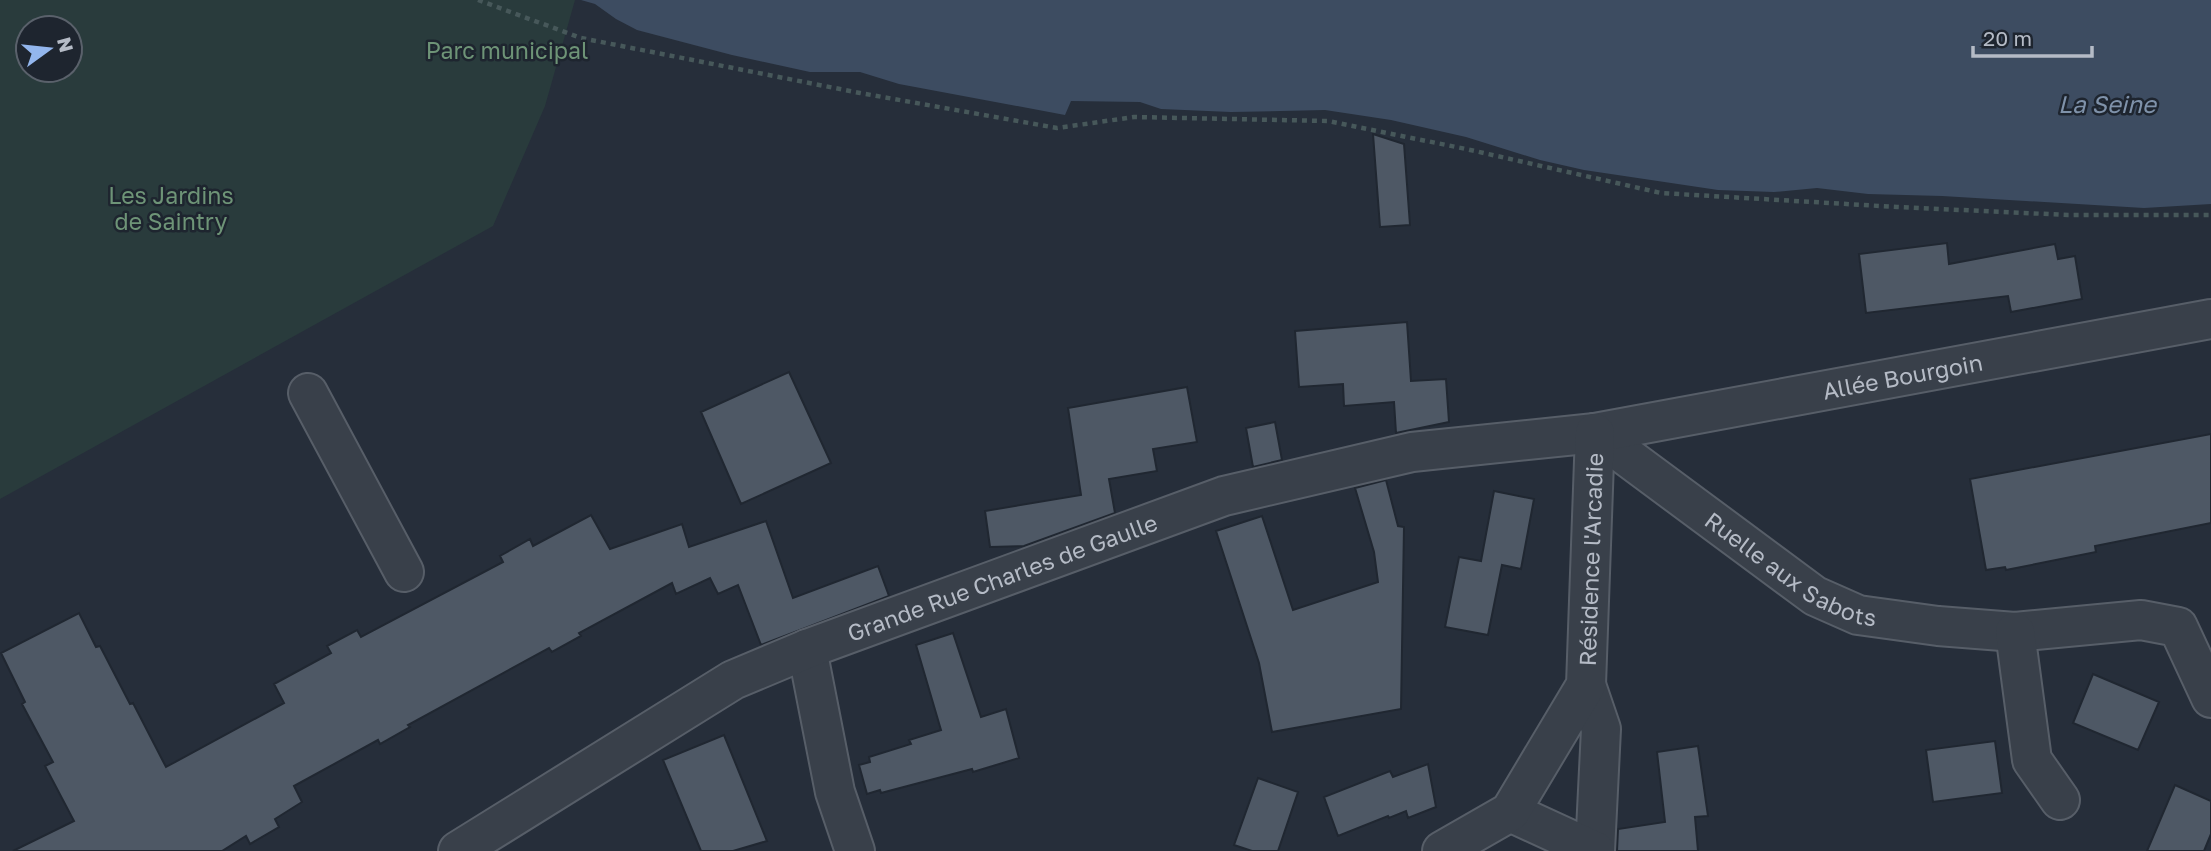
<svg xmlns="http://www.w3.org/2000/svg" width="2211" height="851" viewBox="0 0 2211 851" font-family="'Golos Text',sans-serif">
<style>
.green{fill:#293b3c;fill-rule:evenodd}
.water{fill:#3d4c61}
.building{fill:#4e5865;stroke:#202731;stroke-width:2}
.lines{fill:none;stroke-linecap:round;stroke-linejoin:round}
.minor-casing{stroke:#575e68;stroke-width:42}
.path{stroke:#47585a;stroke-width:4.5;stroke-dasharray:5 5;stroke-linecap:butt}
.minor{stroke:#39404a;stroke-width:38}
.labels{text-anchor:middle;dominant-baseline:central;stroke-width:5;stroke-linejoin:round;paint-order:stroke}
.park-label{font-size:23px;fill:#6e9477;stroke:#1e252f}
.street-label{font-size:23px;fill:#b5bbc6;stroke:#1e252f}
.water-label{font-size:24px;font-style:italic;fill:#7f92aa;stroke:#1e252f}
</style>
<rect width="100%" height="100%" fill="#262e3a"/>
<path class="green" d="M0 0H575L545 106 493 226 0 499ZM28 28H70V70H28Z"/>
<path class="water" d="M581 0H2211V204L2144 208 1942 196 1868 194 1817 188 1774 192 1718 190 1584 170 1540 160 1466 137 1391 120 1325 110 1231 112 1161 109 1140 102 1071 101 1065 115 899 84 860 72H810L732 55 637 30 616 19 595 4Z"/>
<path class="building" d="M1373 134 1404 144 1410 225 1380 227Z
M1947 243 1949 264 2055 244 2058 259 2075 256 2082 299 2011 312 2008 296 1866 313 1859 254Z
M1407 322 1411 381 1446 379 1449 422 1396 433 1394 402 1344 406 1343 384 1299 387 1295 331Z
M789 372 831 463 741 504 701 412Z
M1187 387 1197 442 1153 449 1157 471 1109 479 1115 513 1024 546 990 547 985 511 1081 495 1068 408Z
M1275 422 1282 460 1253 467 1246 428Z
M2211 434V523L2095 546 2096 552 2006 570 2005 567 1986 570 1970 479Z
M1386 480 1398 526 1404 527 1401 709 1272 732 1259 663 1216 531 1262 516 1293 610 1378 582 1374 552 1355 488Z
M1494 491 1534 499 1521 569 1502 565 1488 635 1445 627 1459 557 1481 561Z
M591 515 610 549 682 524 689 547 766 521 793 598 878 566 889 596 761 645 738 585 718 594 710 578 676 594 672 583 579 633 581 636 552 652 549 648 408 725 410 727 380 744 378 740 294 786 302 802 275 819 279 827 250 844 246 836 222 851H13L74 821 45 766 53 762 22 704 25 702 1 653 79 613 96 647 100 646 130 704 133 703 166 767 284 703 274 684 331 653 327 646 357 630 361 637 503 562 500 556 530 539 533 546Z
M953 633 981 717 1006 709 1019 758 973 772 972 769 881 793 880 790 867 794 859 765 870 762 869 757 911 744 909 740 941 730 916 645Z
M2093 674 2159 702 2138 750 2073 723Z
M724 735 767 841 733 851H701L663 760Z
M1995 741 2002 793 1933 802 1926 750Z
M1698 746 1708 816 1695 817 1698 851H1617L1618 829 1665 822 1657 752Z
M1428 764 1436 807 1408 818 1406 811 1389 818 1388 816 1338 836 1324 797 1390 771 1393 777Z
M1258 778 1298 792 1278 851H1252L1234 845Z
M2175 785 2211 801V834L2204 851H2147Z"/>
<g class="lines">
<defs>
<g id="minor">
<path d="M308 393 404 572"/>
<path id="s1" d="M1595 433 1815 596 1858 615 1938 626 2015 632 2141 620 2178 627 2211 698"/>
<path d="M2015 632 2032 760 2060 800"/>
<path d="M807 649 835 792 855 851"/>
<path d="M1586 685 1601 729 1595 851"/>
<path d="M1510 812 1595 851"/>
<path id="s2" d="M458 851 733 680 807 649 1224 496 1412 452 1595 433 2211 319"/>
<path id="s3" d="M1442 851 1510 812 1586 685 1595 433"/>
</g>
</defs>
<use href="#minor" class="minor-casing"/>
<path class="path" d="M478 0 581 38 860 93 1057 128 1134 117 1328 121 1466 149 1661 193 1897 207 2068 215H2211"/>
<use href="#minor" class="minor"/>
</g>
<g class="labels">
<g class="park-label">
<text x="507" y="50">Parc municipal</text>
<text x="171" y="195">Les Jardins<tspan x="171" dy="26">de Saintry</tspan></text>
</g>
<g class="street-label">
<text stroke="none"><textPath href="#s2" startOffset="1538">Allée Bourgoin</textPath></text>
<text stroke="none"><textPath href="#s3" startOffset="352">Résidence l'Arcadie</textPath></text>
<text stroke="none"><textPath href="#s1" startOffset="240">Ruelle aux Sabots</textPath></text>
<text stroke="none"><textPath href="#s2" startOffset="612">Grande Rue Charles de Gaulle</textPath></text>
</g>
<g class="water-label">
<text x="2107" y="103">La Seine</text>
</g>
</g>
<g transform="translate(49 49) rotate(75)"><circle r="33" fill="#1e252f" stroke="#5a616b" stroke-width="2"/>
<path d="M0-5L12 26L0 18L-12 26Z" fill="#93b6ed"/>
<text y="-10" font-size="19" font-weight="bold" text-anchor="middle" fill="#b5bbc6">N</text>
</g>
<path d="M1973 46v10h119v-10" fill="none" stroke="#b5bbc6" stroke-width="3.5"/>
<text x="1983" y="46" font-size="21" fill="#b5bbc6" stroke="#1e252f" stroke-width="5" paint-order="stroke">20 m</text>
</svg>
